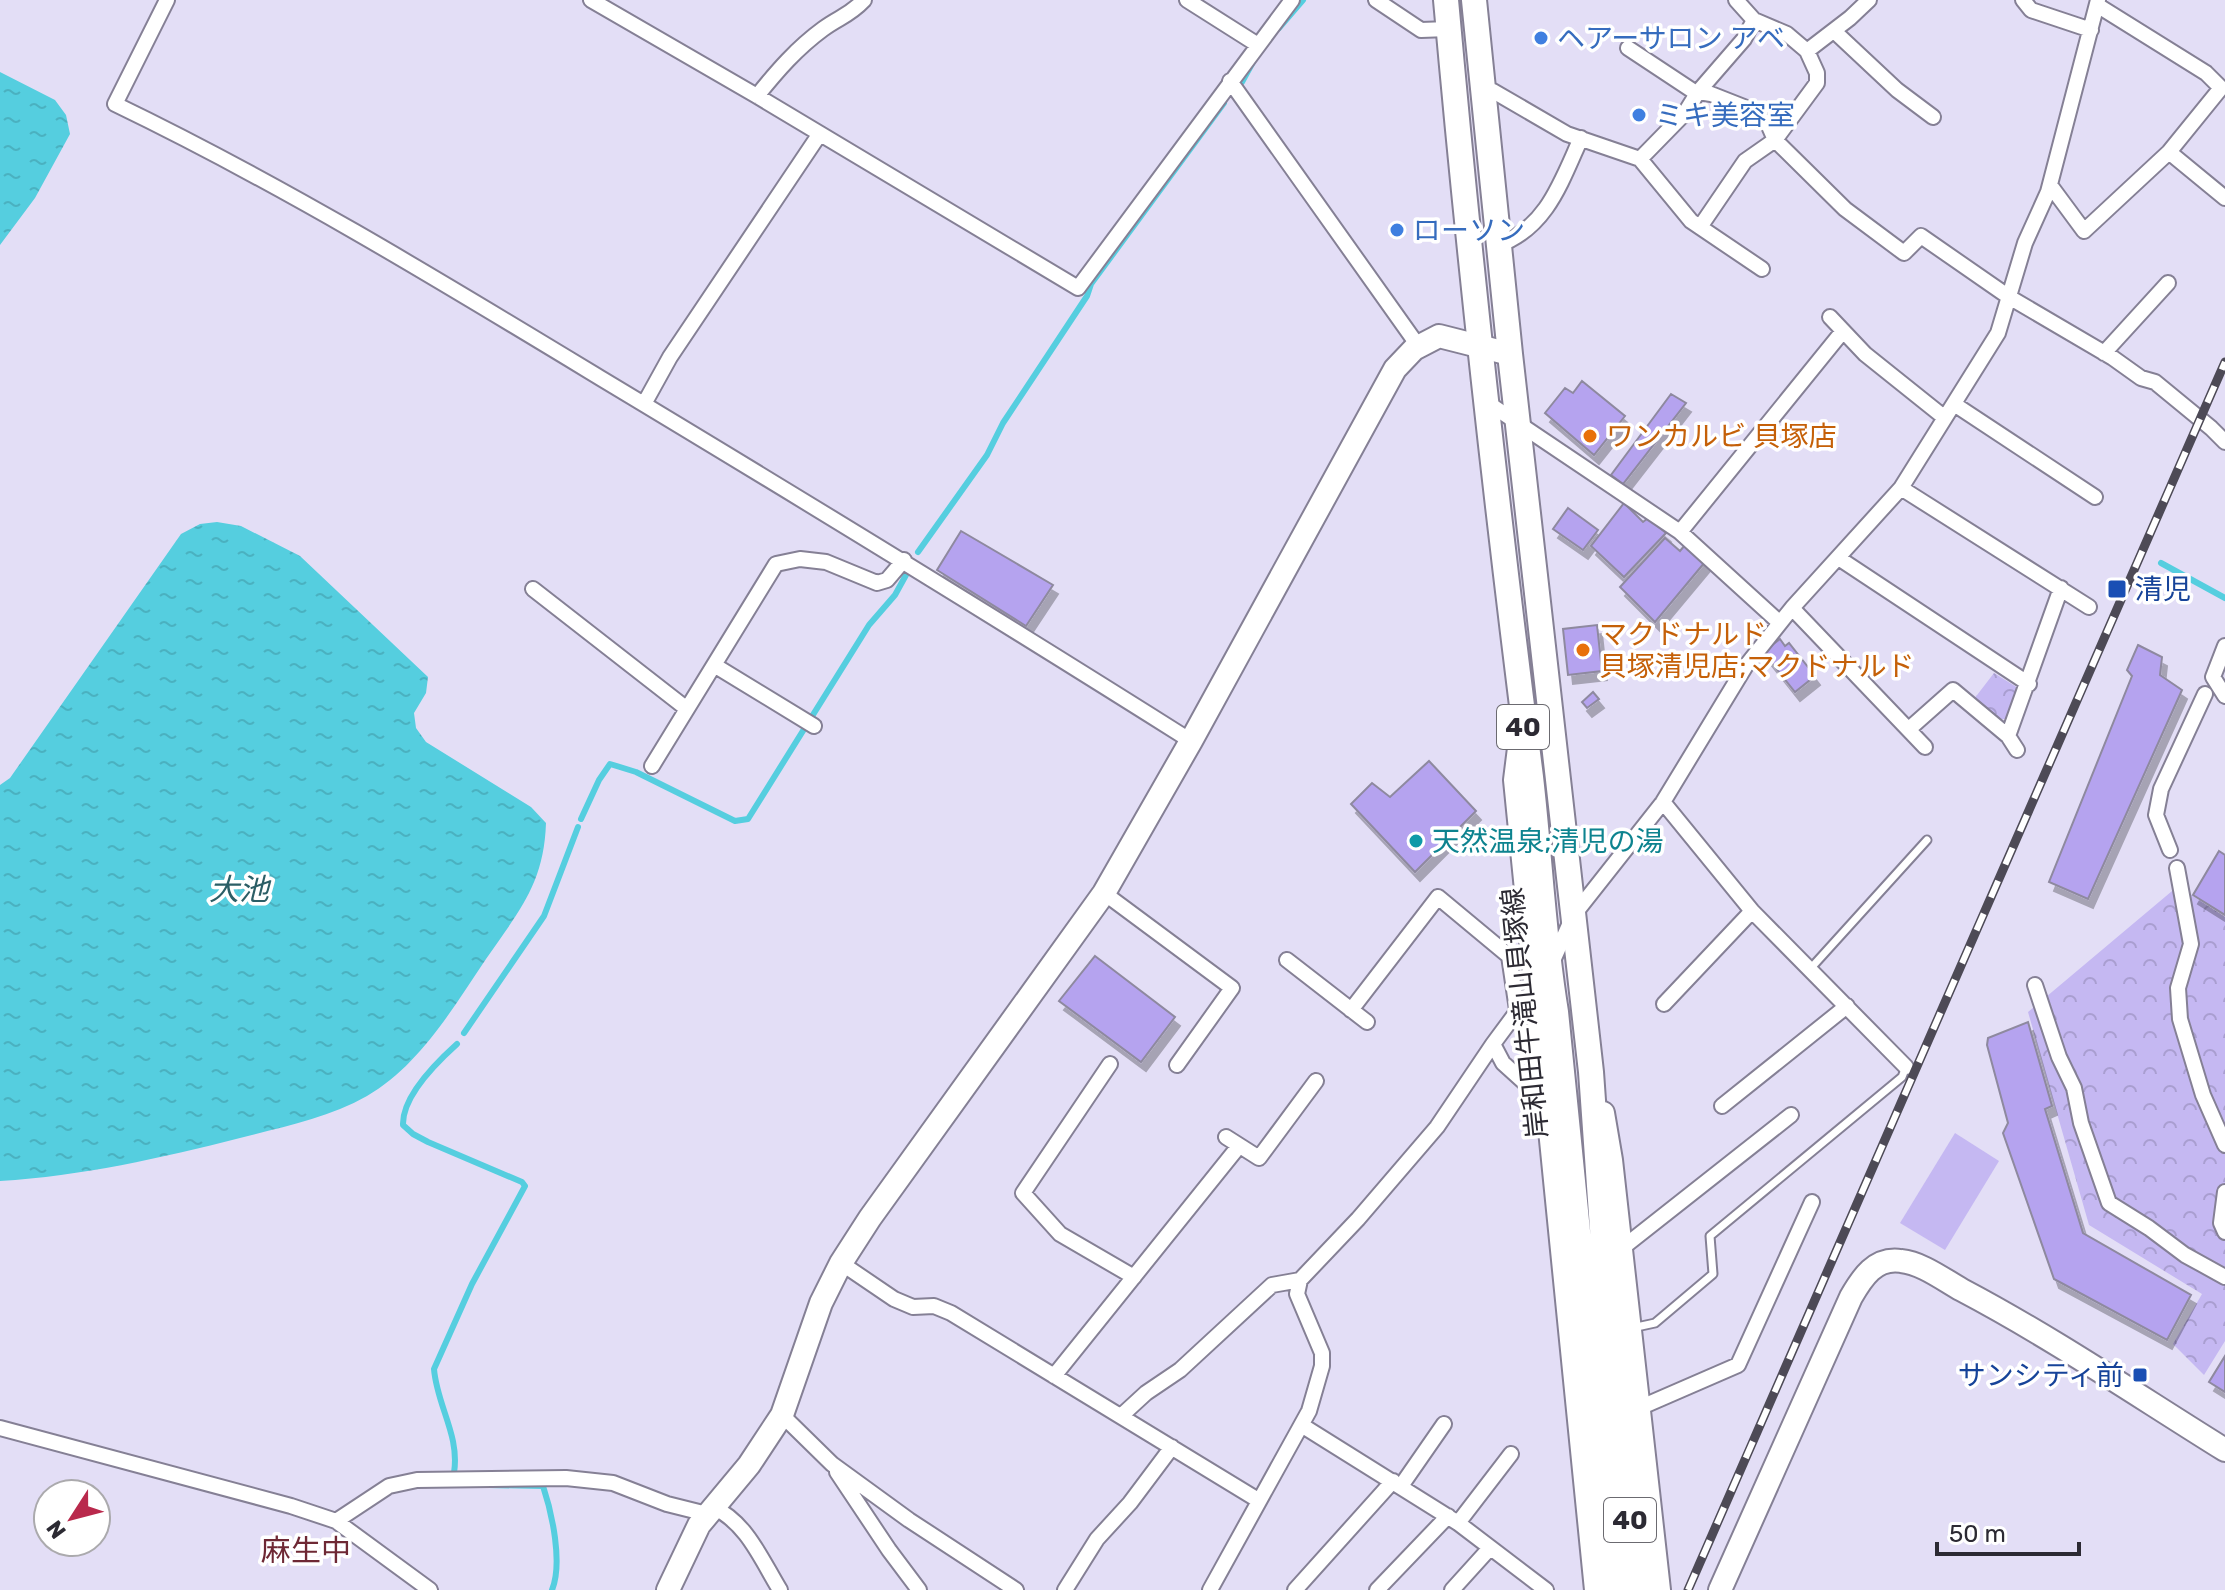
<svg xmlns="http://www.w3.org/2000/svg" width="2225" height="1590" viewBox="0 0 2225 1590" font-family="Rubik,'Noto Sans JP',sans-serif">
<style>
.park{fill:url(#park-crowns)}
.garden{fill:#c5b8f2}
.water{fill:url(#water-ripples)}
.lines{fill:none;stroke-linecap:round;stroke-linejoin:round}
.stream{stroke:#55cedf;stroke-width:6}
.building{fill:#b5a3ef;stroke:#8e899f;stroke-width:2;filter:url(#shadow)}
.lane-casing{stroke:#858095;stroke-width:11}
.street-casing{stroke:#858095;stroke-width:18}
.secondary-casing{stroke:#858095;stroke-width:26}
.primary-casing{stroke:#858095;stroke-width:28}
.lane{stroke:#fff;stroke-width:7}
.street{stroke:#fff;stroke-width:14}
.secondary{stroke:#fff;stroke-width:22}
.primary{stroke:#fff;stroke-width:24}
.rail-casing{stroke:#4d4a56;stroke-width:9}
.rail{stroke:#fff;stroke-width:6;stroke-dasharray:18;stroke-linecap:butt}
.shop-dot{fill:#3f7fe0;stroke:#fff;stroke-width:3}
.food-dot{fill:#e8710a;stroke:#fff;stroke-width:3}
.transit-dot{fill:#1a4fb4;stroke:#fff;stroke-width:3}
.culture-dot{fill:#0f9aa8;stroke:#fff;stroke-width:3}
.labels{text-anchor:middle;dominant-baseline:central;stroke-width:7;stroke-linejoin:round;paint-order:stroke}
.shield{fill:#fff;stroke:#6b6a70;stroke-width:2}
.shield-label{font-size:26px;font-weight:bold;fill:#2c2a33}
.shop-label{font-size:28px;fill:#366cbe;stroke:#fff;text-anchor:start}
.food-label{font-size:28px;fill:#c56008;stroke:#fff;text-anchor:start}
.transit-label{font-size:28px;fill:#164399;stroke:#fff;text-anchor:start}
.culture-label{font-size:28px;fill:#0d838f;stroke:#fff;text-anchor:start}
.street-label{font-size:28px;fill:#2c2a33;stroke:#fff}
.water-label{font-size:30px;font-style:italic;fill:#2b5e66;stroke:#fff}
.neighbourhood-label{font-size:30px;fill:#6e2834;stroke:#fff}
</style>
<defs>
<pattern id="park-crowns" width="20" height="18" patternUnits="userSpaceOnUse" patternTransform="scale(2)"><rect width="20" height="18" fill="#c5b8f2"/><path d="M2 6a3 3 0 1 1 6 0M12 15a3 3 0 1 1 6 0" fill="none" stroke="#a99ed0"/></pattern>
<pattern id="water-ripples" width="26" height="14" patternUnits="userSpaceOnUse" patternTransform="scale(2)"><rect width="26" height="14" fill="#55cedf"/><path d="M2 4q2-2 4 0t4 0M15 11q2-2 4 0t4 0" fill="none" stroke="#4ab1c0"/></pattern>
<filter id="shadow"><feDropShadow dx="5" dy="9" stdDeviation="0" flood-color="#0004"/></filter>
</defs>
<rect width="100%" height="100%" fill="#e3def6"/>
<path class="park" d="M1994 673 2018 688 2006 719H1999L1974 699Z
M2178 886 2225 917V1341L2204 1375 2173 1344 2202 1294 2089 1225 2028 1012Z"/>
<path class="garden" d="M1955 1133 1999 1161 1945 1250 1900 1223Z"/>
<path class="water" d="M0 72 55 100 66 115 70 134 35 198 0 245Z
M217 522 241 526 300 556 428 677 426 693 414 713 416 728 426 742 531 807 546 823C544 884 519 911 486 959 453 1008 419 1066 367 1096 328 1118 282 1127 240 1138 161 1158 82 1176 0 1181V785L10 778 181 534 200 524Z"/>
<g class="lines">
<path class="stream" d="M1279 28 1303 0
M1242 82 1253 62
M918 552 987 455 1003 423 1087 296 1091 284 1224 103
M2161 563 2225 598
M581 819 599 780 610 764 636 772 735 821 748 819 869 625 895 595 906 575
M464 1033 544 916 578 827
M457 1044C437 1062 402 1096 403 1125L413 1134 428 1142 522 1182 525 1186 472 1284 434 1369C437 1406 460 1435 454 1473L459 1476
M488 1485 543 1486C552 1513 563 1563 552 1590"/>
</g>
<path class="building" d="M1582 381 1625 416 1594 455 1545 413 1565 388 1573 393Z
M1671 394 1686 403 1623 484 1611 475Z
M1624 503 1643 522 1648 518 1666 533 1624 577 1591 546Z
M1568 508 1598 530 1583 550 1553 529Z
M961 531 1053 585 1026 626 937 570Z
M1665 538 1680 551 1685 545 1705 562 1655 622 1620 587Z
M1597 625 1602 671 1568 675 1563 629Z
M1780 639 1785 646 1789 643 1815 676 1795 692 1763 652Z
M2138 645 2162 657 2160 675 2182 690 2088 899 2049 882 2132 676 2127 670Z
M1593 692 1599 699 1587 708 1582 702Z
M1429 761 1476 811 1415 872 1351 804 1372 783 1390 797Z
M2219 851 2225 855V915L2193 895Z
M1095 956 1175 1017 1141 1062 1059 1001Z
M2028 1022 2052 1106 2045 1109 2083 1233 2191 1295 2167 1340 2054 1279 2003 1133 2008 1123 1987 1045 1988 1038Z
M2225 1356V1392L2209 1382Z"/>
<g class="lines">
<defs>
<path id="lane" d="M1811 968 1927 840
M1632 1328 1655 1323 1713 1274 1710 1236 1902 1077 1906 1067"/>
<path id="street" d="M167 0 115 104C283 185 442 282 602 379 800 498 996 618 1191 741
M591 0 757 96 1078 288 1292 0
M1187 0 1258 45
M1376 0 1421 30 1448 29
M2023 0 2031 10 2091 30
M1834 31 1897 90 1933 117
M1628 48 1693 91 1711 94 1744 107 1768 124 1775 140 1845 209 1904 253 1921 236 2009 297 2113 358 2141 378 2155 382 2211 428 2225 442
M1807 51 1850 18 1869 0
M1230 81 1419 347
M1483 89 1493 91 1567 134 1640 159 1691 221 1762 269
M757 96C777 71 797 48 823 29 839 17 849 16 864 0
M2169 152 2225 198
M1640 159 1685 113 1698 92 1744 39 1754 20
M2050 185 2084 231 2169 152 2221 88 2206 73 2097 5
M1700 227 1745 161 1775 140 1817 83V73L1807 51 1787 34 1754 20 1736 0
M1499 245C1547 227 1561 182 1581 138
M1830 317 1865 354 1945 418
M2104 353 2168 283
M1488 403 1680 532 1780 623
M644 404 670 357 819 135
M1954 404 2095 497
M1901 488 2089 607
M1680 532 1843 331
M1840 559 2029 684
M533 589 687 709
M1792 608 1925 747
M2225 646 2213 677 2225 696
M714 665 814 726
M1909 729 1953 690 2008 736 2017 750
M2008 736 2061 588
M652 766 776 564 800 559 826 562 877 583 887 580 904 560
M1663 802 1752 911 1906 1067
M2170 850 2156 815 2161 789 2205 694
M2177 868 2191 944 2178 988 2180 1019 2203 1095 2225 1145
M1104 893 1232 988 1177 1065
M1287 960 1367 1022
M1552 963 1573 916 1663 802 1745 667 1792 608 1901 488 1998 333 2025 243 2048 192 2098 0
M2035 985 2059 1057 2074 1088 2081 1123 2109 1203 2149 1228 2185 1255 2225 1277
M1664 1004 1752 911
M1351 1010 1438 897 1509 956 1517 1010
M1493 1044 1503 1063 1535 1092 1537 1107
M1110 1064 1023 1193 1060 1234 1134 1277
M1722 1106 1847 1006
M1226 1137 1259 1158 1316 1081
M2225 1192 2221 1223 2225 1232
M1621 1249 1791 1115
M841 1263 894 1299 913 1307 934 1306 951 1313 1258 1500
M1054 1376 1239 1146
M1639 1408 1738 1365 1812 1202
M782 1415 832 1464 909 1520 1016 1590
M1121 1416 1146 1393 1180 1370 1272 1285 1300 1280
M1303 1426 1458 1523 1546 1590
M0 1428 291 1506 336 1521 430 1590
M837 1472 889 1550 919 1590
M1401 1486 1444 1424
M713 1507C747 1523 761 1559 780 1590
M336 1521 389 1486 417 1480 566 1478 613 1483 667 1504 707 1514
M1458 1523 1511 1454
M1065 1590 1097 1539 1130 1503 1172 1447
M1210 1590 1309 1411 1322 1366V1353L1297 1294 1300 1280 1358 1219 1437 1127 1493 1044 1536 986
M1295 1590 1393 1481
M1377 1590 1448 1516
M1452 1590 1490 1548"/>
<path id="secondary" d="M1521 732 1515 780 1596 1590
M1603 1113 1611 1160 1659 1590
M668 1590 699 1525 749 1465 782 1415 821 1303 841 1263 870 1218 1104 893 1191 741 1395 369 1414 349 1439 336 1510 354
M1720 1590 1851 1297C1862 1278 1875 1257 1901 1261 1922 1263 1944 1280 1962 1290 2053 1338 2138 1396 2225 1450"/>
<path id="primary" d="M1446 0C1469 259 1498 519 1531 777 1540 855 1543 934 1556 1012L1614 1590
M1474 0 1510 354 1591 1072 1606 1285 1638 1590"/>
</defs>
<use href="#lane" class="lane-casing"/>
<use href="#street" class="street-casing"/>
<use href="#secondary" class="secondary-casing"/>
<use href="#primary" class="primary-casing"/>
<use href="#lane" class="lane"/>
<use href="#street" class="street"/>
<use href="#secondary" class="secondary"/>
<use href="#primary" class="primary"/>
<defs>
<path id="rail" d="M1688 1590 2225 362"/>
</defs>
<use href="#rail" class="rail-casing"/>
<use href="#rail" class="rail"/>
</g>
<g class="shop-dot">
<circle cx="1541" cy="38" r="8"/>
<circle cx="1639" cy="115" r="8"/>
<circle cx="1397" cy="230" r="8"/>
</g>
<g class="food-dot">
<circle cx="1590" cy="436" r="8"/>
<circle cx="1583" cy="650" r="8"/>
</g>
<g class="transit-dot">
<rect x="2107" y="579" width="20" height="20" rx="4"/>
<rect x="2132" y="1367" width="16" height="16" rx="4"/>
</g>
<circle class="culture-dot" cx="1416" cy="841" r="8"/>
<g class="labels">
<g class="shield">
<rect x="1497" y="705" width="52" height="44" rx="6"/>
<rect x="1604" y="1498" width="52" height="44" rx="6"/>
</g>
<g class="shield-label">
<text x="1523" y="727">40</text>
<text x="1630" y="1520">40</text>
</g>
<g class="shop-label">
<text x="1557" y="38">ヘアーサロン アベ</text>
<text x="1655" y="115">ミキ美容室</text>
<text x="1413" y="230">ローソン</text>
</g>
<g class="food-label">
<text x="1606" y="436">ワンカルビ 貝塚店</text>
<text x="1599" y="634">マクドナルド<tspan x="1599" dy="32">貝塚清児店;マクドナルド</tspan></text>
</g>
<g class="transit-label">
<text x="2135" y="589">清児</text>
<text x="2124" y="1375" text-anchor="end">サンシティ前</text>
</g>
<g class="culture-label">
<text x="1432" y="841">天然温泉;清児の湯</text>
</g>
<g class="street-label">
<text transform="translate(1525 1013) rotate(-96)">岸和田牛滝山貝塚線</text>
</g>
<g class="water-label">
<text x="239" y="890">大池</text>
</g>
<g class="neighbourhood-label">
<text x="306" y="1551">麻生中</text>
</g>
</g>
<g transform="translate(72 1518) rotate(234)"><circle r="38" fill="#ffffff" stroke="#abaaad" stroke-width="2"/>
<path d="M0-6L14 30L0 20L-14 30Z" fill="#b9294c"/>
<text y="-12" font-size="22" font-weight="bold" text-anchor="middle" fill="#2c2a33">N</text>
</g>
<path d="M1937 1542v12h142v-12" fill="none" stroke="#2c2a33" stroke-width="4"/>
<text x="1949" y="1542" font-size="24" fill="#2c2a33" stroke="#ffffff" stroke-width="6" paint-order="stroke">50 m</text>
</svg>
